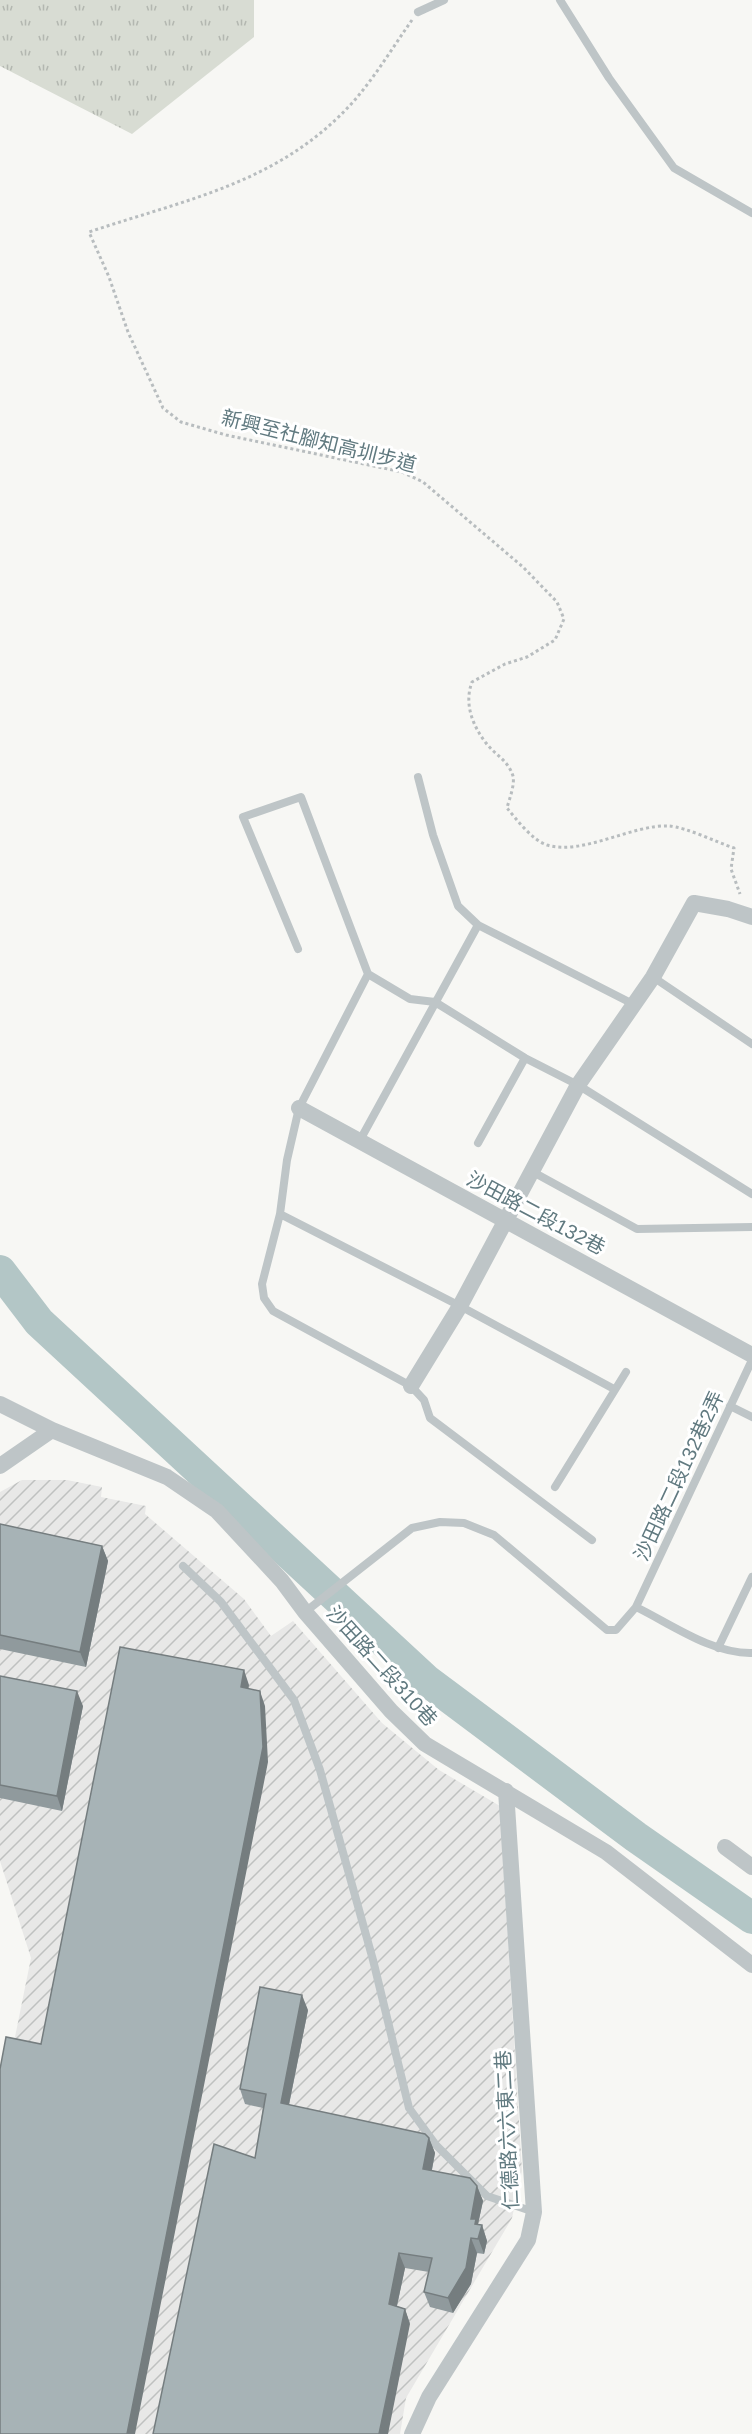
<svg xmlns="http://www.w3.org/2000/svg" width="752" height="2434" viewBox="0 0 752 2434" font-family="Arial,'Noto Sans TC',sans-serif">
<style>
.industrial{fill:url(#industrial-furrows)}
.grass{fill:url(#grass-tufts)}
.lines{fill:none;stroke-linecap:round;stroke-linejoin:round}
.river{stroke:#b3c6c6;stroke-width:32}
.path{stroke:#b8bdbf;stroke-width:3;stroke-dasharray:3 3;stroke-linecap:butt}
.lane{stroke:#bec5c7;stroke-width:8}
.street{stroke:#bec5c7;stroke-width:16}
.wall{fill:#909a9d}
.shaded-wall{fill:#757d7f}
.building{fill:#a7b3b6;stroke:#757d7f;stroke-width:1.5}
.labels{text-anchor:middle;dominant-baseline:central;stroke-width:6;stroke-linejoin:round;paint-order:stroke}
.street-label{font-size:20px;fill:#617a80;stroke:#fff}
</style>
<defs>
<pattern id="industrial-furrows" width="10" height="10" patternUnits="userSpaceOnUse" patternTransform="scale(1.5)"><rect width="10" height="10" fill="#e8e8e7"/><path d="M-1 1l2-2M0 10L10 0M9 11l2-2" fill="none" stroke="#bfc1c0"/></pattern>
<pattern id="grass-tufts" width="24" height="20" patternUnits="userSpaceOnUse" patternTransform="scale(1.5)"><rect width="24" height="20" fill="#d8dcd3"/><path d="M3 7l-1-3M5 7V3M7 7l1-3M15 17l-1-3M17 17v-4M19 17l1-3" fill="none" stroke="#b3b7b0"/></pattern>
</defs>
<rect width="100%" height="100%" fill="#f7f7f4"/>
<path class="industrial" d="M22 1480H67L102 1487 101 1497 146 1506 145 1514 244 1599 271 1636 293 1621 382 1723 439 1770 500 1806 522 2171 512 2218 406 2398 400 2434H0V2111L31 1958 0 1861V1492Z"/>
<path class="grass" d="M0 0H254V37L132 134 0 66Z"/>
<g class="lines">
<path class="river" d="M0 1271 39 1322 426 1680 636 1837 752 1918"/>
<path class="path" d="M412 20C393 47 375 77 353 102 280 183 187 199 89 232L109 277 128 332 163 408 181 422 226 435 402 472 423 482 523 567 557 602 564 619 555 640 527 657 505 664 472 682C464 703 472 725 486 743 495 755 508 760 513 776 515 785 509 800 507 808 517 820 532 840 547 845 582 856 633 824 669 826 686 827 716 842 734 848L731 869 740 894"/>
<path class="lane" d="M560 0 609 78 674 168 752 213
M418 12 444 0
M418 777 433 835 458 906 478 925 633 1004
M298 949 243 817 301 797 368 974 299 1108 287 1160 280 1214 262 1284 264 1298 273 1311 411 1386 424 1400 430 1418 592 1540
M368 974 410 999 435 1002 525 1058 578 1085 752 1194
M653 977 752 1044
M359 1142 478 925
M478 1143 525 1058
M533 1172 637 1229 752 1227
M280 1214 460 1306 614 1389
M730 1406 752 1417
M555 1487 626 1372
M183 1566 221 1602 294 1700 320 1770 373 1960 409 2108 436 2145 487 2196 534 2212
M636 1607C671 1624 712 1654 752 1653
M305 1612 412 1528 440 1522 464 1523 494 1535 607 1630H616L636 1607 752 1360
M718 1648 752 1577"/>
<path class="street" d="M299 1108 752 1355
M411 1386 460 1306 578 1085 653 977 694 903 728 909 752 917
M0 1404 52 1430 167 1477 217 1511 282 1581 305 1612 391 1711 425 1744 606 1852 752 1965
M0 1466 52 1430
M725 1847 752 1867
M412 2434 429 2397 528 2240 534 2212 506 1791"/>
</g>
<path class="wall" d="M0 1524 102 1546 108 1561 86 1667 0 1649Z
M0 1676 83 1706 62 1811 0 1798Z
M308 2010 289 2105 429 2138 435 2153 432 2170 477 2186 483 2201 478 2224 482 2225 487 2241 484 2254 477 2253 471 2284 453 2313 430 2307 424 2292 429 2272 405 2268 397 2306 405 2309 410 2324 255 2158 263 2108 245 2104 240 2089Z"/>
<path class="shaded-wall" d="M102 1546 108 1561 86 1667 80 1652Z
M244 1670 249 1685 246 1702 241 1687Z
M77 1691 83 1706 62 1811 57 1796Z
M260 1691 265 1706 268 1762 135 2434H127Z
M302 1995 308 2010 286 2119 281 2103Z
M429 2138 435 2153 429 2184 423 2169Z
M477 2186 483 2201 478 2224 482 2225 487 2241 484 2254 471 2219Z
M471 2238 477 2253 471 2284 453 2313 448 2298Z
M399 2253 405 2268 394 2319 389 2304Z
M405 2309 410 2324 388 2434H379Z"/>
<path class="building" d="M0 1524 102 1546 80 1652 0 1635Z
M120 1647 244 1670 241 1687 260 1691 263 1747 127 2434H0V2069L6 2037 41 2044Z
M0 1676 77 1691 57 1796 0 1785Z
M260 1987 302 1995 281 2103 425 2134 429 2138 423 2169 470 2178 477 2186 471 2219H476L475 2224 482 2225 478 2239 471 2238 466 2268 448 2298 424 2292 432 2258 399 2253 389 2304 405 2309 379 2434H153L214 2144 255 2158 266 2094 240 2089Z"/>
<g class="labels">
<g class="street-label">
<text transform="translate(319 441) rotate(14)">新興至社腳知高圳步道</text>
<text transform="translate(536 1213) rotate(28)">沙田路二段132巷</text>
<text transform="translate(679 1476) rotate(-65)">沙田路二段132巷2弄</text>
<text transform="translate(382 1666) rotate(48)">沙田路二段310巷</text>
<text transform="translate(507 2130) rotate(-93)">仁德路六六東二巷</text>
</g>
</g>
</svg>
